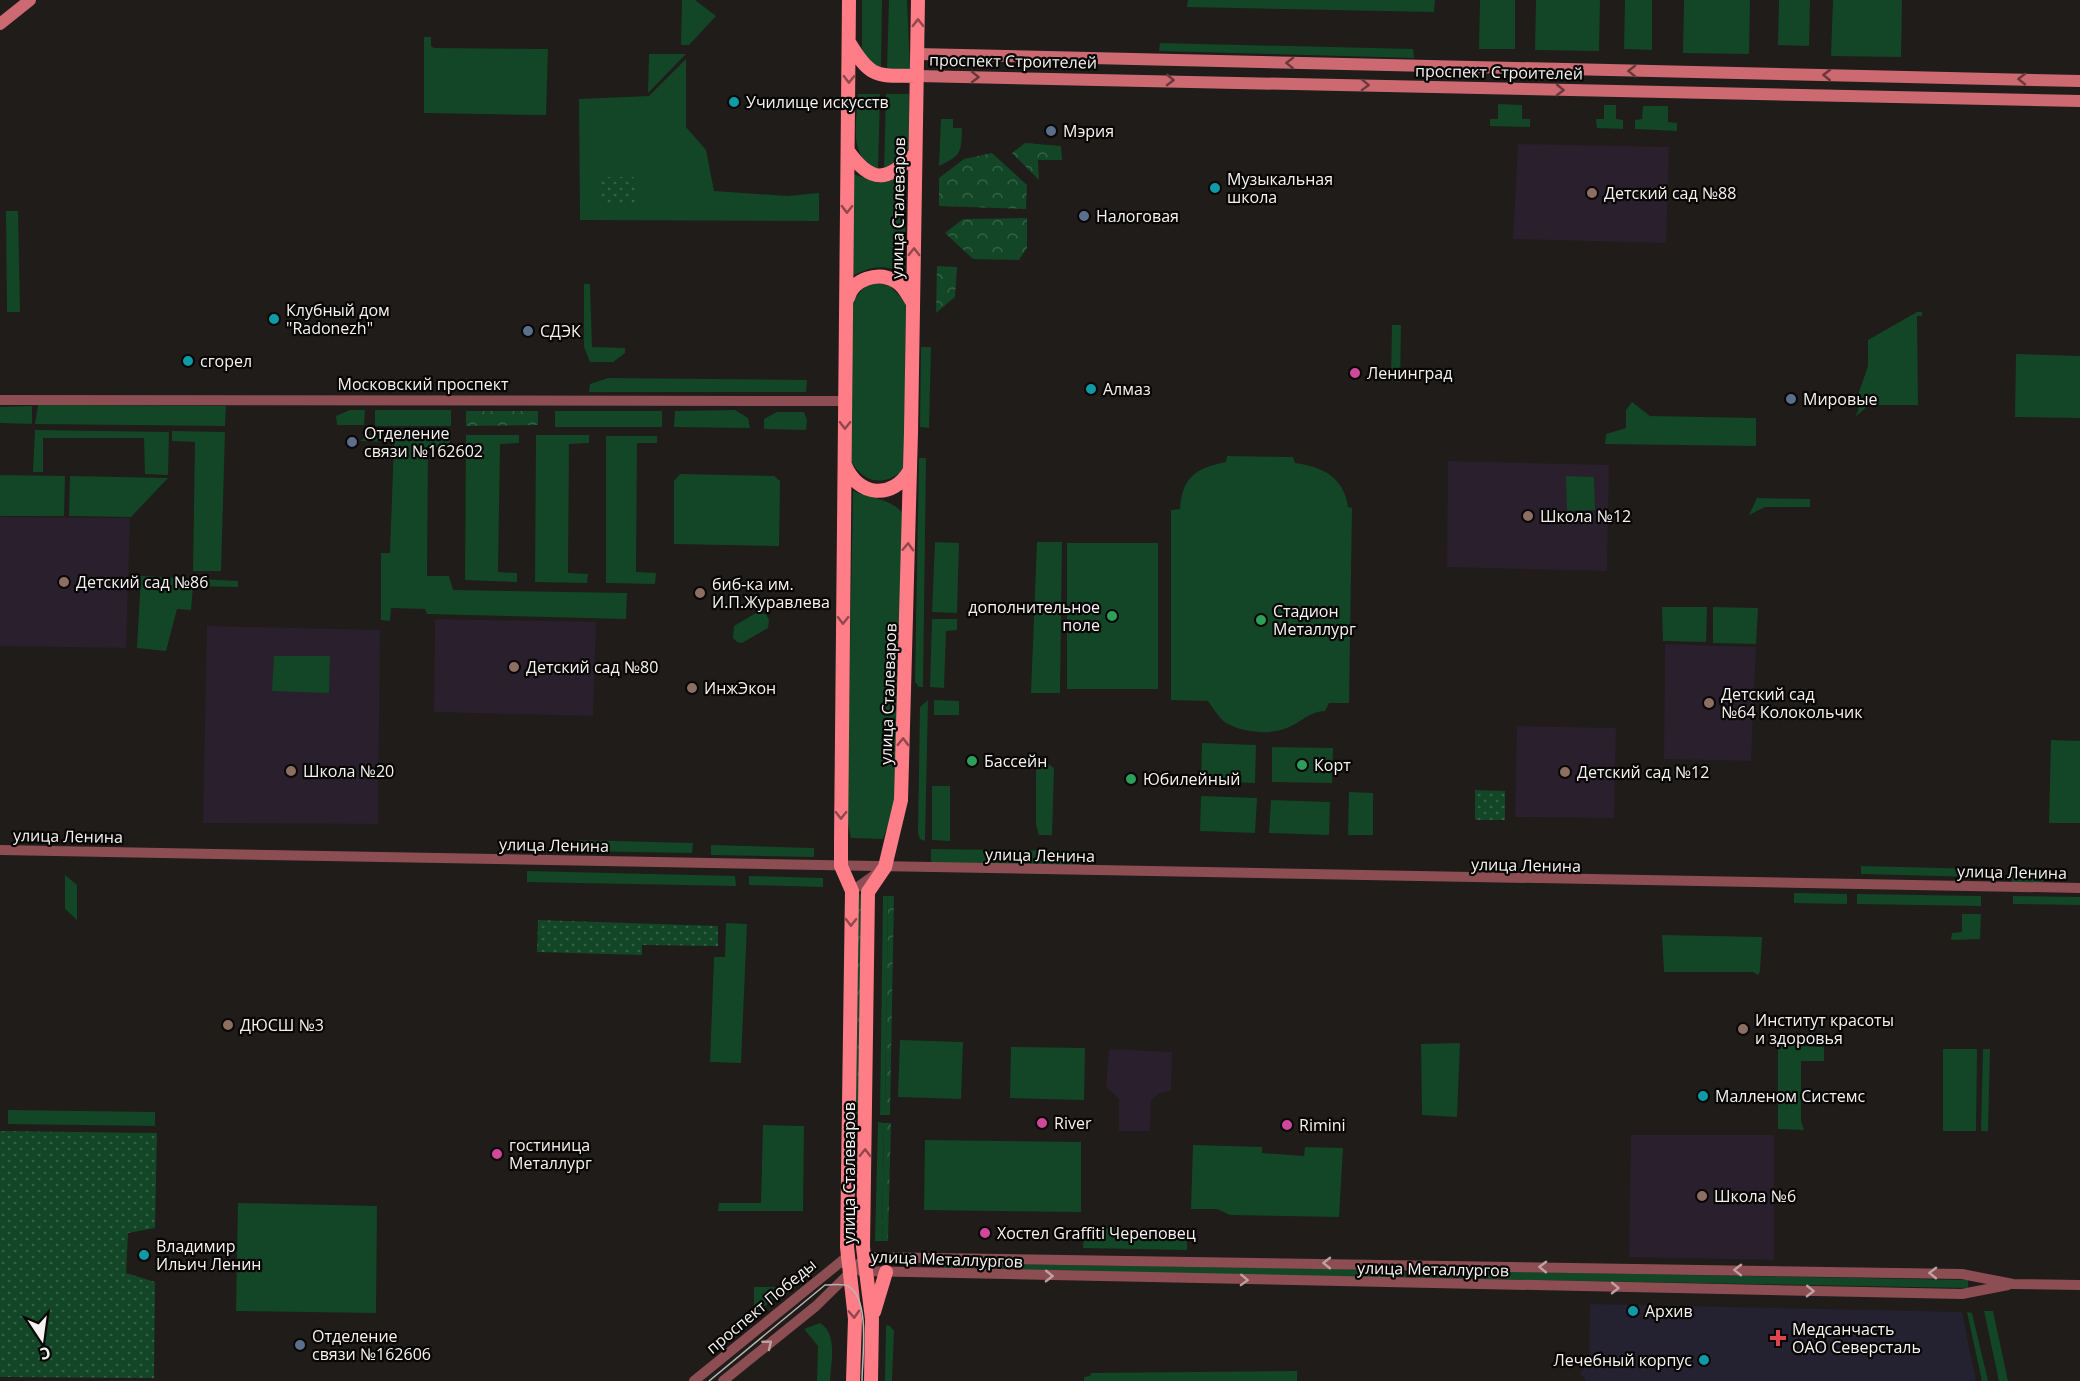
<svg xmlns="http://www.w3.org/2000/svg" width="2080" height="1381" viewBox="0 0 2080 1381" font-family="'Open Sans',sans-serif">
<style>
.education{fill:#291f2d}
.medical{fill:#242131}
.grass{fill:#124627}
.forest{fill:url(#forest-crowns)}
.park{fill:url(#park-dots)}
.lines{fill:none;stroke-linecap:round;stroke-linejoin:round}
.tertiary{stroke:#8c4e52;stroke-width:10}
.secondary{stroke:#cd6970;stroke-width:12}
.primary{stroke:#ff7d87;stroke-width:14}
.tram{stroke:#b8b5b3;stroke-width:1.5}
.oneway{stroke:#90484d}
.oneway2{stroke:#6a383b}
.oneway3{stroke:#c0a0a2}
.culture-dot{fill:#0f9aa8;stroke:#080706;stroke-width:2}
.service-dot{fill:#5c6f8a;stroke:#080706;stroke-width:2}
.education-dot{fill:#8d6e63;stroke:#080706;stroke-width:2}
.hotel-dot{fill:#d1479c;stroke:#080706;stroke-width:2}
.leisure-dot{fill:#2e9e5b;stroke:#080706;stroke-width:2}
.health-dot{fill:#e0444e;stroke:#080706;stroke-width:2}
.labels{text-anchor:middle;dominant-baseline:central;stroke-width:4.5;stroke-linejoin:round;paint-order:stroke}
.street-label{font-size:16px;fill:#f5f3f1;stroke:#080706}
.poi-label{font-size:16px;fill:#f5f3f1;stroke:#080706;text-anchor:start}
</style>
<defs>
<pattern id="forest-crowns" width="20" height="18" patternUnits="userSpaceOnUse" patternTransform="scale(1.5)"><rect width="20" height="18" fill="#124627"/><path d="M2 6a3 3 0 1 1 6 0M12 15a3 3 0 1 1 6 0" fill="none" stroke="#356147"/></pattern>
<pattern id="park-dots" width="8" height="8" patternUnits="userSpaceOnUse" patternTransform="scale(1.5)"><rect width="8" height="8" fill="#124627"/><path d="M2 2h.1M6 6h.1" fill="none" stroke="#356147" stroke-width="1.8" stroke-linecap="round"/></pattern>
</defs>
<rect width="100%" height="100%" fill="#1f1c19"/>
<path class="education" d="M1518 144 1669 147 1666 243 1513 239Z
M1448 461 1609 465 1607 571 1447 567Z
M0 517 130 518 126 648 0 646Z
M435 619 596 622 593 716 434 712Z
M207 626 380 630 378 824 203 823Z
M1665 644 1756 647 1751 761 1664 759Z
M1517 726 1616 728 1614 818 1515 817Z
M1109 1049 1172 1052 1171 1091 1160 1093 1151 1100 1150 1131H1119V1099L1106 1087Z
M1631 1135H1774V1260L1629 1257Z"/>
<path class="medical" d="M1590 1304 1962 1312 1976 1381H1586L1580 1373 1589 1363Z"/>
<path class="grass" d="M682 0H695L716 16 689 45H681Z
M862 0H882L881 69 867 63 862 48Z
M889 0H907L910 70H887Z
M1188 0H1435L1434 12 1187 7Z
M1480 0H1515V49H1479Z
M1536 0H1600L1599 51 1535 50Z
M1625 0H1652V50L1624 49Z
M1684 0H1750L1749 54 1683 53Z
M1779 0H1810L1809 46 1778 45Z
M1833 0H1902L1901 57 1831 56Z
M424 37H431V46L434 48 548 49 546 115 424 113Z
M1160 43 1413 49 1414 58 1159 51Z
M649 54H686L648 93Z
M686 59V127L706 150 714 191 788 196 819 193V221L580 220 579 99 649 96Z
M858 94H880L878 170C847 157 857 121 858 94Z
M886 94H909V153L884 170Z
M1498 104 1522 105V119H1530V127L1490 126V119H1498Z
M1604 105H1616V119L1623 120V129L1597 128 1596 119H1604Z
M1643 106H1668V122L1677 123V131L1635 129V120L1642 119Z
M941 119H953V128H962C961 153 962 155 939 166Z
M905 173V275C886 263 871 266 852 276L853 174 880 183Z
M6 211H18L20 312H7Z
M878 283 890 286 906 303 904 469C884 488 862 483 850 459L851 304 864 287Z
M584 284H590L592 347 625 348V353L613 362H590L584 347Z
M1917 312H1922V316H1917L1918 405H1869L1855 417 1858 411 1859 392 1868 366V340Z
M1392 325H1401L1400 382 1391 381Z
M921 347H931L929 428 920 427Z
M2016 354 2080 356V418L2015 417Z
M608 378 807 380 806 392H589L590 384Z
M1632 402 1650 416 1756 418V446L1605 444 1606 434 1626 428V410Z
M38 405 226 406 225 426 35 424Z
M32 406V424L0 423V407Z
M350 410H365L364 425H337L336 416Z
M375 410H451V426H375Z
M735 410 748 418 750 428 674 427 675 411Z
M555 411H662V427H555Z
M777 412H804L807 420 806 430 764 429V419Z
M35 430 169 432 168 475 145 474 144 438H43V472H33Z
M172 431 225 432 221 571H193L195 442 172 441Z
M370 434 450 435V446L428 447 427 576H449L453 590 627 593 626 619 427 614 425 609 391 608 390 621 381 620V553H390L394 442 360 441Z
M466 435H519V443L500 444 498 572 517 573V582L465 580Z
M536 435H589V443L569 444 568 573 588 574 587 583 535 582Z
M606 436H657V443H637L636 572 656 573 655 584 606 583Z
M1227 456 1293 457 1295 463C1323 467 1344 477 1348 507L1352 508 1349 703H1329L1325 711C1311 712 1307 717 1295 724 1276 736 1246 734 1226 723 1219 718 1213 708 1208 701L1171 700V510L1180 509C1182 477 1196 468 1226 462Z
M919 458H926L923 687H919L915 682Z
M680 474 774 476 780 481 779 546 674 544V481Z
M0 475 65 476 64 516H0Z
M70 476 168 478 131 517 69 516Z
M1566 476 1594 477 1595 510 1567 511Z
M853 491C870 498 890 499 902 512L897 801 883 839 851 838 847 817Z
M1757 498 1810 499V507H1765L1749 515Z
M935 542 959 543 957 613 932 612Z
M1037 542H1062L1060 693H1031Z
M1067 543H1158V689H1067Z
M141 576 238 581V587L193 586 191 610 177 609 166 651 137 648Z
M1662 607H1707L1706 642 1663 641Z
M1713 607 1758 608 1756 644 1713 643Z
M756 613 766 614 769 620 768 628 742 643 737 642 733 638 734 626Z
M932 619H957V630L946 631 944 688 930 687Z
M274 656H330L329 693 272 691Z
M928 700 925 841 920 839 918 833 920 707Z
M934 700 959 701V715H934Z
M2051 740 2080 741V823H2049Z
M1202 743 1256 745 1255 783 1201 781Z
M1272 747 1333 748 1332 783 1272 782Z
M1047 763 1054 768 1052 835H1039L1036 825V771L1039 765Z
M932 786H950V841L932 840Z
M1349 792 1373 793V835H1348Z
M1201 796 1257 798 1255 833 1200 831Z
M1271 800 1330 802 1329 835 1269 833Z
M577 840 693 843 692 853 577 851Z
M711 845 814 848V857L711 855Z
M931 849 1080 851V866L931 863Z
M1861 866 1981 869 1980 877 1861 874Z
M2012 870H2044L2043 882H2012Z
M527 871 735 876 736 886 527 882Z
M65 875 77 885V920L65 909Z
M749 876 823 878V887L749 885Z
M1794 893 1847 894V904L1794 903Z
M1857 894 1981 896V906L1857 904Z
M883 896H888L885 1115H880Z
M2013 896 2080 897V905L2013 904Z
M1962 914H1981L1980 939 1951 940 1952 933 1962 932Z
M726 923 747 924 741 1063 710 1062 714 957H725Z
M1662 935 1762 937 1760 971 1758 975 1753 972H1664Z
M900 1040 963 1042 961 1099 898 1097Z
M1460 1043 1457 1117 1422 1115 1421 1044Z
M1778 1045 1824 1047V1061H1801V1121L1804 1130 1778 1129Z
M1011 1047 1085 1048 1084 1100 1010 1098Z
M1943 1049H1977L1976 1131H1943Z
M1983 1049H1990L1988 1131H1981Z
M8 1110 155 1112V1126L8 1124Z
M878 1122 884 1123 882 1241H875Z
M763 1125 804 1126 803 1211H718L719 1203H761Z
M925 1140 1081 1142V1212L924 1210Z
M1193 1145 1262 1147V1153L1304 1156 1305 1147 1343 1148 1339 1217 1230 1215 1217 1209H1191Z
M238 1203 377 1206 376 1313 236 1311Z
M1084 1228 1187 1230V1250L1083 1248Z
M941 1263 1405 1270 1406 1278 945 1269Z
M1416 1270 1968 1280V1288L1416 1278Z
M754 1287H791L754 1314Z
M1984 1311H1993L2008 1381H1999Z
M1967 1312 1972 1313 1988 1381H1982Z
M820 1323C838 1334 831 1362 830 1381H817L818 1346 804 1329Z
M886 1325 890 1326 894 1331 892 1381H885Z
M1297 1371V1381H1084V1377L1090 1376 1091 1373Z"/>
<path class="forest" d="M1025 143 1061 146 1062 160H1038L1039 180 1012 153Z
M992 153 1027 185 1026 209 939 206V178L964 159Z
M1027 218V248L1019 260 973 259 945 233 963 219Z
M937 266 957 267 955 297 936 313Z
M466 411H538V425L466 426Z
M854 894H862L859 1115 853 1114Z
M888 896H894L890 1115H885Z
M884 1123H891L888 1241H882Z"/>
<path class="park" d="M599 177H634L635 204H600Z
M1475 790 1505 791V820H1475Z
M538 920 718 926V946L642 945V955L537 952Z
M0 1131 157 1133 155 1228 128 1233 126 1273 155 1282 154 1378 0 1377Z"/>
<g class="lines">
<path class="tertiary" d="M0 400 845 401
M0 850 2080 888
M852 891 880 871
M861 1271 1962 1294 2008 1285
M694 1381 848 1256
M723 1381 816 1306 866 1257 1962 1274 2013 1284 2080 1285"/>
<path class="secondary" d="M0 24 30 0
M917 54 2080 81
M917 76 2080 101"/>
<path class="primary" d="M849 0 841 842V866L852 891 847 1247 855 1319 853 1381
M850 44C872 80 877 75 917 76
M848 151C872 184 886 182 915 154
M848 298C853 279 878 271 895 281 904 285 908 296 913 303
M845 465C858 497 893 500 910 470
M874 1312 886 1272
M871 1381 872 1319 863 1247 868 892 885 867 901 800 911 432 918 0"/>
<path class="tram" d="M709 1381 825 1285C832 1285 841 1283 848 1286 871 1299 862 1358 862 1381"/>
</g>
<defs><path id="oneway-chevron" d="M-2-3.5L2.5 0L-2 3.5" fill="none" stroke-width="1.6" stroke-linecap="round" stroke-linejoin="round" transform="scale(1.5)"/></defs>
<g class="oneway">
<use href="#oneway-chevron" transform="translate(918 23) rotate(-90)"/>
<use href="#oneway-chevron" transform="translate(849 79) rotate(91)"/>
<use href="#oneway-chevron" transform="translate(847 209) rotate(91)"/>
<use href="#oneway-chevron" transform="translate(914 252) rotate(-89)"/>
<use href="#oneway-chevron" transform="translate(845 425) rotate(91)"/>
<use href="#oneway-chevron" transform="translate(908 547) rotate(-88)"/>
<use href="#oneway-chevron" transform="translate(843 620) rotate(91)"/>
<use href="#oneway-chevron" transform="translate(903 742) rotate(-89)"/>
<use href="#oneway-chevron" transform="translate(841 815) rotate(91)"/>
<use href="#oneway-chevron" transform="translate(851 922) rotate(91)"/>
<use href="#oneway-chevron" transform="translate(865 1153) rotate(-89)"/>
<use href="#oneway-chevron" transform="translate(854 1314) rotate(88)"/>
</g>
<g class="oneway2">
<use href="#oneway-chevron" transform="translate(1290 63) rotate(-179)"/>
<use href="#oneway-chevron" transform="translate(1632 71) rotate(-179)"/>
<use href="#oneway-chevron" transform="translate(1827 75) rotate(-179)"/>
<use href="#oneway-chevron" transform="translate(975 77) rotate(1)"/>
<use href="#oneway-chevron" transform="translate(2022 79) rotate(-179)"/>
<use href="#oneway-chevron" transform="translate(1170 80) rotate(1)"/>
<use href="#oneway-chevron" transform="translate(1365 85) rotate(2)"/>
<use href="#oneway-chevron" transform="translate(1560 90) rotate(1)"/>
</g>
<g class="oneway3">
<use href="#oneway-chevron" transform="translate(1327 1263) rotate(-179)"/>
<use href="#oneway-chevron" transform="translate(1543 1267) rotate(-179)"/>
<use href="#oneway-chevron" transform="translate(1738 1270) rotate(-179)"/>
<use href="#oneway-chevron" transform="translate(1933 1273) rotate(-179)"/>
<use href="#oneway-chevron" transform="translate(1049 1276) rotate(1)"/>
<use href="#oneway-chevron" transform="translate(1244 1280) rotate(2)"/>
<use href="#oneway-chevron" transform="translate(1615 1288) rotate(1)"/>
<use href="#oneway-chevron" transform="translate(1810 1291) rotate(1)"/>
<use href="#oneway-chevron" transform="translate(768 1344) rotate(-39)"/>
</g>
<g class="culture-dot">
<circle cx="734" cy="102" r="6"/>
<circle cx="1215" cy="188" r="6"/>
<circle cx="274" cy="319" r="6"/>
<circle cx="188" cy="361" r="6"/>
<circle cx="1091" cy="389" r="6"/>
<circle cx="1703" cy="1096" r="6"/>
<circle cx="144" cy="1255" r="6"/>
<circle cx="1633" cy="1311" r="6"/>
<circle cx="1704" cy="1360" r="6"/>
</g>
<g class="service-dot">
<circle cx="1051" cy="131" r="6"/>
<circle cx="1084" cy="216" r="6"/>
<circle cx="528" cy="331" r="6"/>
<circle cx="1791" cy="399" r="6"/>
<circle cx="352" cy="442" r="6"/>
<circle cx="300" cy="1345" r="6"/>
</g>
<g class="education-dot">
<circle cx="1592" cy="193" r="6"/>
<circle cx="1528" cy="516" r="6"/>
<circle cx="64" cy="582" r="6"/>
<circle cx="700" cy="593" r="6"/>
<circle cx="514" cy="667" r="6"/>
<circle cx="692" cy="688" r="6"/>
<circle cx="1709" cy="703" r="6"/>
<circle cx="291" cy="771" r="6"/>
<circle cx="1565" cy="772" r="6"/>
<circle cx="228" cy="1025" r="6"/>
<circle cx="1743" cy="1029" r="6"/>
<circle cx="1702" cy="1196" r="6"/>
</g>
<g class="hotel-dot">
<circle cx="1355" cy="373" r="6"/>
<circle cx="1042" cy="1123" r="6"/>
<circle cx="1287" cy="1125" r="6"/>
<circle cx="497" cy="1154" r="6"/>
<circle cx="985" cy="1233" r="6"/>
</g>
<g class="leisure-dot">
<circle cx="1112" cy="616" r="6"/>
<circle cx="1261" cy="620" r="6"/>
<circle cx="972" cy="761" r="6"/>
<circle cx="1302" cy="765" r="6"/>
<circle cx="1131" cy="779" r="6"/>
</g>
<path class="health-dot" d="M1775 1329h6v6h6v6h-6v6h-6v-6h-6v-6h6z"/>
<g class="labels">
<g class="street-label">
<text transform="translate(1013 61) rotate(1)">проспект Строителей</text>
<text transform="translate(1499 72) rotate(1)">проспект Строителей</text>
<text transform="translate(898 208) rotate(-89)">улица Сталеваров</text>
<text x="423" y="384">Московский проспект</text>
<text transform="translate(888 694) rotate(-88)">улица Сталеваров</text>
<text transform="translate(68 836) rotate(1)">улица Ленина</text>
<text transform="translate(554 845) rotate(1)">улица Ленина</text>
<text transform="translate(1040 855) rotate(1)">улица Ленина</text>
<text transform="translate(1526 865) rotate(1)">улица Ленина</text>
<text transform="translate(2012 872) rotate(1)">улица Ленина</text>
<text transform="translate(849 1173) rotate(-90)">улица Сталеваров</text>
<text transform="translate(947 1259) rotate(2)">улица Металлургов</text>
<text transform="translate(1433 1269) rotate(1)">улица Металлургов</text>
<text transform="translate(761 1306) rotate(-40)">проспект Победы</text>
</g>
<g class="poi-label">
<text x="746" y="102">Училище искусств</text>
<text x="1063" y="131">Мэрия</text>
<text x="1227" y="179">Музыкальная<tspan x="1227" dy="18">школа</tspan></text>
<text x="1604" y="193">Детский сад №88</text>
<text x="1096" y="216">Налоговая</text>
<text x="286" y="310">Клубный дом<tspan x="286" dy="18">"Radonezh"</tspan></text>
<text x="540" y="331">СДЭК</text>
<text x="200" y="361">сгорел</text>
<text x="1367" y="373">Ленинград</text>
<text x="1103" y="389">Алмаз</text>
<text x="1803" y="399">Мировые</text>
<text x="364" y="433">Отделение<tspan x="364" dy="18">связи №162602</tspan></text>
<text x="1540" y="516">Школа №12</text>
<text x="76" y="582">Детский сад №86</text>
<text x="712" y="584">биб-ка им.<tspan x="712" dy="18">И.П.Журавлева</tspan></text>
<text x="1100" y="607" text-anchor="end">дополнительное<tspan x="1100" dy="18">поле</tspan></text>
<text x="1273" y="611">Стадион<tspan x="1273" dy="18">Металлург</tspan></text>
<text x="526" y="667">Детский сад №80</text>
<text x="704" y="688">ИнжЭкон</text>
<text x="1721" y="694">Детский сад<tspan x="1721" dy="18">№64 Колокольчик</tspan></text>
<text x="984" y="761">Бассейн</text>
<text x="1314" y="765">Корт</text>
<text x="303" y="771">Школа №20</text>
<text x="1577" y="772">Детский сад №12</text>
<text x="1143" y="779">Юбилейный</text>
<text x="1755" y="1020">Институт красоты<tspan x="1755" dy="18">и здоровья</tspan></text>
<text x="240" y="1025">ДЮСШ №3</text>
<text x="1715" y="1096">Малленом Системс</text>
<text x="1054" y="1123">River</text>
<text x="1299" y="1125">Rimini</text>
<text x="509" y="1145">гостиница<tspan x="509" dy="18">Металлург</tspan></text>
<text x="1714" y="1196">Школа №6</text>
<text x="997" y="1233">Хостел Graffiti Череповец</text>
<text x="156" y="1246">Владимир<tspan x="156" dy="18">Ильич Ленин</tspan></text>
<text x="1645" y="1311">Архив</text>
<text x="1792" y="1329">Медсанчасть<tspan x="1792" dy="18">ОАО Северсталь</tspan></text>
<text x="312" y="1336">Отделение<tspan x="312" dy="18">связи №162606</tspan></text>
<text x="1692" y="1360" text-anchor="end">Лечебный корпус</text>
</g>
</g>
<g transform="translate(42 1339) rotate(167)" stroke="#080706" stroke-width="4.5" paint-order="stroke">
<path d="M0-4.5L10 22L0 15L-10 22Z" fill="#f5f3f1"/>
<text y="-9" font-size="16" font-weight="bold" text-anchor="middle" fill="#f5f3f1">С</text>
</g>
</svg>
